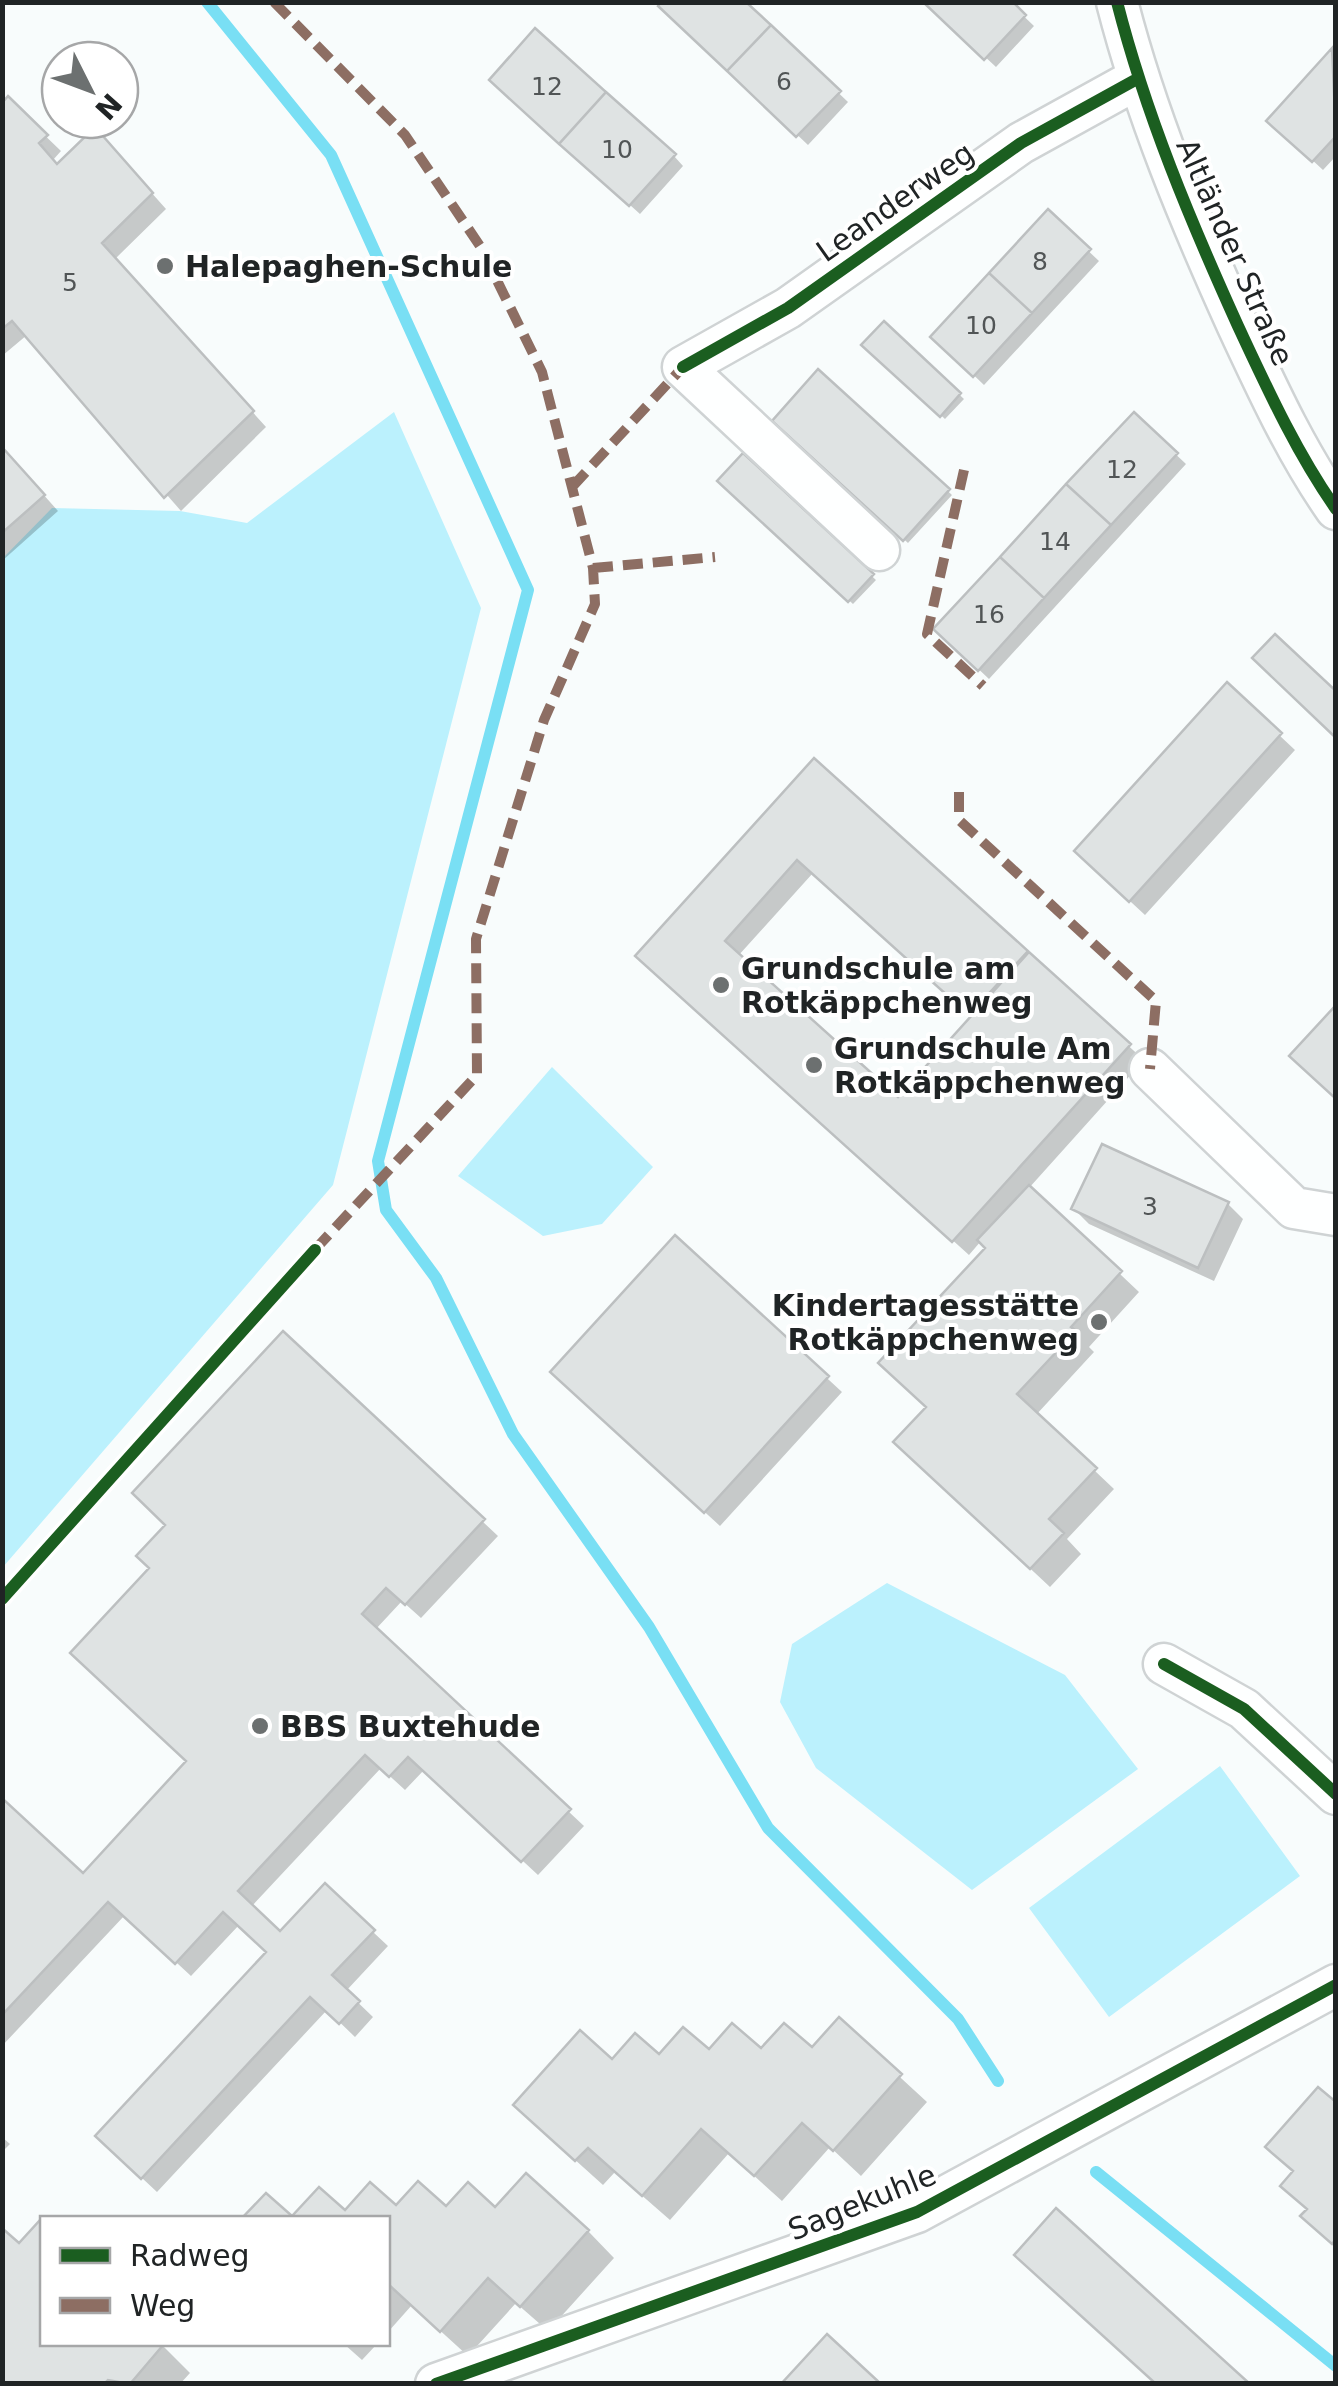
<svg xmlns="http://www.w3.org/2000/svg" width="1338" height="2386" viewBox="0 0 1338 2386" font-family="'DejaVu Sans',sans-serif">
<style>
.green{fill:#bbf1fd}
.shadow{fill:#0003;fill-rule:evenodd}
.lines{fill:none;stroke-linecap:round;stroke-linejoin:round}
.stream{stroke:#79dff4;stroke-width:12}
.building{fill:#dfe3e3;stroke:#bcbfc0;stroke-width:2.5}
.minor-casing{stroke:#cfd3d4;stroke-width:45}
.minor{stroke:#feffff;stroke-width:40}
.quiet{stroke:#8d6e63;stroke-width:10;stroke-dasharray:20 10;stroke-linecap:butt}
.cycleway-casing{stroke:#fff;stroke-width:19}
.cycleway{stroke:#1b5e20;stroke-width:12}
.poi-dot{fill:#6c7070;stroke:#fff;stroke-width:4}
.labels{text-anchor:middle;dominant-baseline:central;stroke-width:8;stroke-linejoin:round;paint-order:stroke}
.number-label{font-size:25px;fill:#515556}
.street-label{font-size:30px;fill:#202425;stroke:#fff}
.poi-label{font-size:30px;font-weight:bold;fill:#202425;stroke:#fff;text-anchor:start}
</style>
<rect width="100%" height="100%" fill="#f8fcfc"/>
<path class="green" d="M394 412 481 608 333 1185 3 1567V558L52 508 180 511 247 523Z
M552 1067 653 1167 602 1224 543 1236 458 1176Z
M887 1583 1065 1675 1138 1769 972 1890 816 1768 780 1702 792 1644Z
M1220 1766 1300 1876 1109 2017 1029 1908Z"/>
<path class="shadow" d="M743 2 848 102 808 145 661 6Z
M926 2H1009L1034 26 996 67Z
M1336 49V156L1323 170 1270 121Z
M502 90 674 156 683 166 640 214Z
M8 100 61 151 53 160 58 166 109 145 166 209 115 259 266 427 181 511 27 335 2 356V106Z
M1048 213 1099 261 984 385 934 337Z
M884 324 964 399 945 419 865 345Z
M819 372 952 495 908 543 775 421Z
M1134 415 1186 464 989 679 936 629Z
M2 448 58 511 2 561Z
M744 457 876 580 853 604 721 481Z
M1227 686 1295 750 1145 915 1092 866Z
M815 761 1144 1060 1029 1188 1139 1292 1089 1347 1094 1352 1036 1415 1114 1489 1067 1539 1081 1554 1050 1587 916 1462 929 1408 988 1248 981 1241 969 1255 653 970ZM813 873 973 1017 898 1101 738 956Z
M1228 1204 1243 1219 1214 1281 1089 1224 1074 1209Z
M676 1239 842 1392 720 1526 568 1387Z
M283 1334 498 1536 421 1618 402 1601 375 1630 584 1826 538 1875 424 1770 405 1790 381 1768 251 1907 280 1934 373 1932 388 1946 346 1991 373 2017 355 2037 327 2010 157 2192 113 2151 269 1952 240 1924 191 1976 125 1915 2 2046V1801L83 1876 189 1761 152 1569 168 1525Z
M839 2021 927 2102 861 2176 830 2147 782 2201 729 2153 670 2220 615 2172 603 2185 543 2131 612 2062 709 2053 812 2051Z
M2 2137 10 2144 2 2152Z
M319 2190 345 2214 396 2209 496 2210 588 2231 614 2258 548 2331 516 2303 468 2356 412 2305 388 2332V2218H294Z
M41 2222 42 2344H161L190 2373 180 2384H2L19 2247Z
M344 2344H377L362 2360Z"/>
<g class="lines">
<path class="stream" d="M207 2 331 155 528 590 378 1161 386 1210 436 1278 513 1434 649 1627 768 1828 958 2019 998 2081
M1096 2172 1336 2366"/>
</g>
<path class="building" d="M661 2H746L771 25 727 71 658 6Z
M923 2H1013L1026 15 984 60Z
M771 25 841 91 796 137 727 71Z
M535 28 606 92 559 144 489 80Z
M1332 48 1336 136 1312 162 1266 121Z
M606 92 676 154 629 206 559 144Z
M8 96 48 135 39 143 57 164 95 127 153 193 102 243 254 411 164 498 12 321 2 329V103Z
M1048 209 1091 249 1032 313 989 273Z
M989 273 1032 313 973 377 930 337Z
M884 321 961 393 940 417 861 345Z
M818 369 950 489 903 541 772 421Z
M1134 412 1178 453 1111 525 1066 484Z
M2 447 45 495 2 533Z
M743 453 874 574 848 602 717 481Z
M1066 484 1111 525 1044 598 1000 557Z
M1000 557 1044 598 978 671 933 629Z
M1275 634 1336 691V738L1252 658Z
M1227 682 1282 733 1129 902 1074 851Z
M814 758 1028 951 969 1015 797 860 725 941 898 1097 1029 952 1131 1044 952 1242 635 956Z
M1336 1005V1099L1289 1056Z
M1102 1144 1229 1202 1198 1268 1071 1209Z
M1029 1185 1122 1271 1071 1327 1076 1331 1017 1394 1097 1468 1049 1519 1064 1533 1030 1569 893 1442 926 1407 878 1363 985 1248 977 1240Z
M675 1235 829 1376 704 1513 550 1372Z
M283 1331 485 1519 405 1605 386 1588 362 1614 571 1809 521 1862 408 1757 389 1777 365 1755 238 1891 280 1931 325 1883 375 1930 332 1975 360 2001 339 2024 310 1997 141 2179 95 2136 266 1952 223 1912 175 1964 108 1902 2 2015V1798L83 1873 186 1761 70 1653 149 1568 136 1556 165 1525 132 1493Z
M839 2017 902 2074 833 2151 802 2123 754 2176 701 2129 642 2196 588 2148 575 2161 513 2105 580 2030 612 2059 635 2033 659 2054 683 2027 709 2049 732 2023 761 2048 784 2023 812 2047Z
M1318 2087 1336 2102V2239L1332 2244 1300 2216 1307 2209 1280 2186 1293 2171 1265 2147Z
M526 2173 589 2230 520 2307 488 2278 440 2332 388 2284V2218H242L266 2193 292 2216 319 2187 345 2210 370 2182 396 2205 418 2181 446 2206 468 2182 495 2207Z
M1056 2208 1250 2384H1156L1014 2255Z
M41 2219 42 2344H164L130 2384 108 2380 104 2384H2V2228L19 2243Z
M827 2334 881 2384H781Z"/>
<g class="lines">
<defs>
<path id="minor" d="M1117 2C1146 115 1190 220 1238 326 1267 388 1296 452 1336 509
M879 550 683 367 788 308 1021 143 1137 79
M1150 1069 1294 1208 1336 1215
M1164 1664 1244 1709 1336 1794
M436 2384 917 2212 1336 1985"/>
</defs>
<use href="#minor" class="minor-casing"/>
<use href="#minor" class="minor"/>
<path class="quiet" d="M274 2 405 135 480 246 542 372 593 568 595 604 544 720 476 939 477 1075 309 1256
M964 470 927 634 983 686
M572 487 683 367
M593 568 715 557
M959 792V820L1156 1001 1150 1069"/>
<defs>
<path id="cycleway" d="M1117 2C1146 115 1190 220 1238 326 1267 388 1296 452 1336 509
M683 367 788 308 1021 143 1137 79
M2 1599 315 1250
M1164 1664 1244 1709 1336 1794
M436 2384 917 2212 1336 1985"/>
</defs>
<use href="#cycleway" class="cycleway-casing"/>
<use href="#cycleway" class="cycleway"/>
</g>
<g class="poi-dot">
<circle cx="165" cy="266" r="10"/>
<circle cx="721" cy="985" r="10"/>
<circle cx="814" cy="1065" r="10"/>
<circle cx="1099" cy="1322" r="10"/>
<circle cx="260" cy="1726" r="10"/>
</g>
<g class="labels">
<g class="number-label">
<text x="784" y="81">6</text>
<text x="547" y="86">12</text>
<text x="617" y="149">10</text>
<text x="1040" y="261">8</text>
<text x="70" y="282">5</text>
<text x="981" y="325">10</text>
<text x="1122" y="469">12</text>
<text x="1055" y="541">14</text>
<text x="989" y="614">16</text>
<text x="1150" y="1206">3</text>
</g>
<g class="street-label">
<text transform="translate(895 202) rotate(-35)">Leanderweg</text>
<text transform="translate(1235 252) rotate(66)">Altländer Straße</text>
<text transform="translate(862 2202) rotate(-22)">Sagekuhle</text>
</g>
<g class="poi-label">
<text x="185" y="266">Halepaghen-Schule</text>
<text x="741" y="968">Grundschule am<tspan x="741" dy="34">Rotkäppchenweg</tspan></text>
<text x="834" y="1048">Grundschule Am<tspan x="834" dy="34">Rotkäppchenweg</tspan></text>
<text x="1079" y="1305" text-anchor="end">Kindertagesstätte<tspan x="1079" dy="34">Rotkäppchenweg</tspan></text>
<text x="280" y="1726">BBS Buxtehude</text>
</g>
</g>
<rect width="1338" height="2386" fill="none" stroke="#202425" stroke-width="10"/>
<rect x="40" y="2216" width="350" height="130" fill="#ffffff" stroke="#a6a7a8" stroke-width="2.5"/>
<rect x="60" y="2248" width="50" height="15" fill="#1b5e20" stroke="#a6a7a8" stroke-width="2.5"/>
<text x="130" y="2266" font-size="30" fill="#202425">Radweg</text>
<rect x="60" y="2298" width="50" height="15" fill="#8d6e63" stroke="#a6a7a8" stroke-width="2.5"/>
<text x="130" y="2316" font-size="30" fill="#202425">Weg</text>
<g transform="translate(90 90) rotate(132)"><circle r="48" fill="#ffffff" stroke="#a6a7a8" stroke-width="2.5"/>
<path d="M0-8L18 38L0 25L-18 38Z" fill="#6c7070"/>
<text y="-15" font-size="28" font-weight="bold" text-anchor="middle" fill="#202425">N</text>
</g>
</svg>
